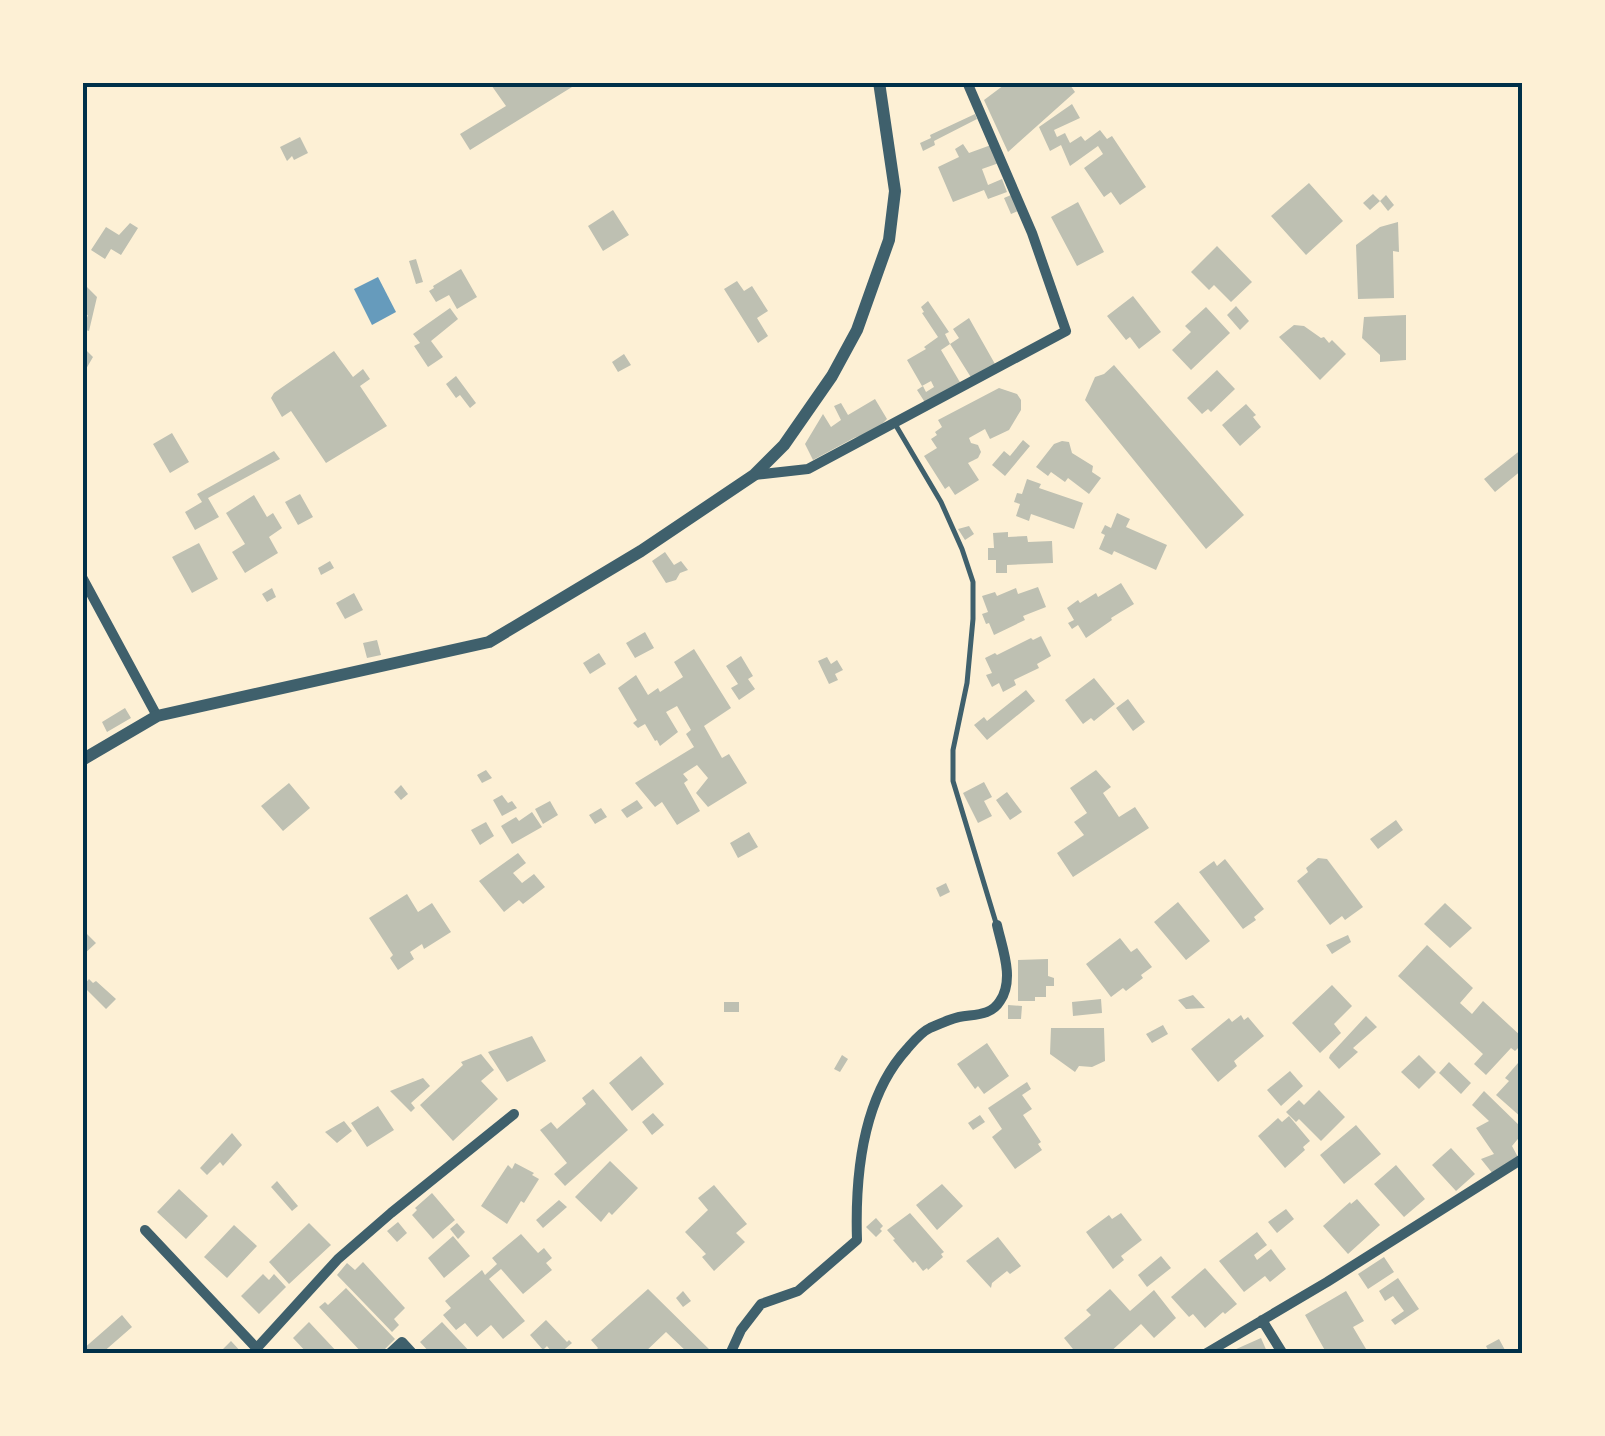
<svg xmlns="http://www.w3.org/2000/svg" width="1605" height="1436" viewBox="0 0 1605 1436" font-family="Commissioner,sans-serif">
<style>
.water{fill:#669bbc}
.building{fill:#bec0b2}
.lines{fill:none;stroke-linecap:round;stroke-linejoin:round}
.service{stroke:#3f606c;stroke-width:5}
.minor{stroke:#3f606c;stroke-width:10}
.tertiary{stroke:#3f606c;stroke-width:12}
.neatline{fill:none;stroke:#003049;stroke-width:4}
</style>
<rect width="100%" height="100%" fill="#fdf0d5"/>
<path class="water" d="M378 277 396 312 372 325 354 289Z"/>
<path class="building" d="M489 82H569L572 87 470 150 460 134 506 106Z
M1008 82H1068L1075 92 1008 152 984 100Z
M1072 104 1080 118 1054 130 1057 137 1065 133 1070 143 1081 136 1085 141 1100 130 1107 139 1112 136 1146 187 1120 205 1111 192 1104 197 1084 168 1103 154 1098 146 1070 166 1061 145 1050 151 1039 127Z
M975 114 977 119 934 141 935 145 923 151 920 143 931 138 930 135Z
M300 137 308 153 294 160 292 156 287 161 280 147Z
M963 144 969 153 991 145 999 163 982 169 988 185 1002 179 1007 192 988 199 984 190 953 202 938 167 959 157 955 149Z
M1309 183 1343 221 1306 255 1271 216Z
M1373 194 1380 201 1370 210 1363 203Z
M1011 195 1018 211 1011 214 1004 198Z
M1386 195 1394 205 1388 211 1380 201Z
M1078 202 1104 252 1077 266 1051 217Z
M613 210 629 235 603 251 588 226Z
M1398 222 1399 252 1393 251 1394 298 1358 299 1356 245 1380 227Z
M130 223 138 228 121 255 111 249 105 259 91 250 106 227 119 235Z
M1217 246 1252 282 1231 302 1214 285 1209 290 1191 272Z
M416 259 423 282 416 284 409 261Z
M461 269 477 297 457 309 449 295 436 302 429 291 434 288 433 286Z
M737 281 744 291 752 286 768 311 757 318 768 336 758 343 724 289Z
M82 286 85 289 87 287 97 297 89 331 83 329 88 315 82 314Z
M1133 296 1161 332 1139 349 1130 337 1126 340 1107 316Z
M928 301 949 332 945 334 950 344 959 338 953 329 969 318 995 364 972 379 950 344 941 350 961 384 926 404 917 390 923 386 926 392 934 387 931 381 922 386 907 360 926 349 924 347 938 337 922 313 924 312 921 307Z
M1236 306 1249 321 1240 330 1227 315Z
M1206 307 1230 333 1191 370 1172 350 1191 332 1185 326Z
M450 308 458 319 431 341 443 357 428 367 414 346 420 343 413 334Z
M1406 315V360L1380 362V355L1362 338 1364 317Z
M1294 325 1304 326 1321 338 1324 337 1329 343 1332 340 1346 354 1320 380 1279 337Z
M82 346 93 357 82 376Z
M334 351 353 377 363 369 370 379 360 386 387 426 326 463 291 411 282 417 271 398 274 393Z
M624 354 631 365 618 372 612 362Z
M1114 365 1244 515 1206 549 1085 400 1095 377 1104 374Z
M1217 370 1235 389 1211 412 1208 409 1202 414 1187 398Z
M456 376 476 403 470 408 460 395 456 398 446 384Z
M999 388 1017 394 1021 400V410L1009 430 990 439 985 429 969 438 971 443 978 445 981 452 978 458 968 463 979 480 955 495 949 486 945 489 924 456 937 448 931 439 937 435 935 432 942 427 938 420Z
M875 399 887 419 876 430 854 438 813 460 805 444 823 414 831 427 841 420 834 406 841 403 848 415Z
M1246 404 1256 415 1253 417 1261 427 1240 446 1222 425Z
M172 433 189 462 170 473 153 444Z
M1023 440 1030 446 1005 476 992 465 1004 451 1010 456Z
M1062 441 1069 442 1072 453 1093 466 1092 472 1101 478 1089 494 1068 478 1065 482 1051 472 1048 476 1036 467 1054 444Z
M1522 449V470L1495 492 1484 479Z
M274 451 280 459 208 498 219 517 195 530 185 512 202 502 197 494Z
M1027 479 1041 484 1039 488 1083 503 1074 529 1031 514 1029 521 1016 516 1020 504 1014 502 1017 493 1022 494Z
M300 494 313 517 298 525 285 502Z
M254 495 267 517 273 513 282 528 269 537 278 553 245 573 232 552 245 544 226 513Z
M1117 513 1130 519 1126 527 1167 545 1156 570 1114 551 1112 555 1099 549 1105 535 1101 533 1105 525 1111 528Z
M969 526 974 534 965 540 958 529Z
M1008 532V537L1027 536 1028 542 1052 541 1053 563 1007 565V573H996V560H988V548H994L993 533Z
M199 543 218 579 192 593 172 557Z
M665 552 674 565 681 561 688 570 680 573 676 580 666 583 652 561Z
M330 561 334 568 321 575 318 568Z
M1121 583 1134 604 1111 618 1112 620 1086 638 1078 625 1072 629 1068 623 1074 620 1067 608 1078 600 1080 603 1096 593 1098 597Z
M1038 587 1046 607 1023 616 1025 620 994 635 989 623 986 624 982 614 988 612 982 596 995 592 997 596 1016 588 1018 594Z
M272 588 276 597 267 602 262 594Z
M354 593 363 610 345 619 336 603Z
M645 632 654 648 635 658 626 643Z
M1041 636 1051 656 1037 664 1039 668 1014 680 1016 685 1003 692 999 683 992 687 986 675 992 673 985 658 995 653 997 655 1031 638 1033 640Z
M377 640 381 655 367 658 363 643Z
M694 649 731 708 704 726 722 758 729 754 747 783 708 807 696 793 708 778 697 765 683 774 688 780 684 783 700 811 677 825 662 802 655 807 635 783 694 747 686 734 691 730 677 706 666 712 678 732 660 746 657 740 655 741 645 724 638 728 633 723 637 720 618 688 636 675 648 695 658 688 660 692 683 677 674 662Z
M599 653 606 664 590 674 583 663Z
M741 656 753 676 748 679 755 689 739 700 731 688 738 684 726 666Z
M827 657 831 664 837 660 843 670 835 674 838 680 829 684 818 661Z
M1094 678 1115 704 1094 721 1091 718 1083 724 1065 700Z
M1026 690 1035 701 987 740 974 725 984 717 987 721Z
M1128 699 1145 722 1133 731 1116 708Z
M125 708 131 718 107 732 102 722Z
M486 770 492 778 482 783 477 775Z
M1096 770 1111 787 1103 793 1119 817 1135 807 1149 828 1073 877 1057 853 1084 835 1074 822 1087 813 1070 788Z
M984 782 992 797 984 801 992 816 978 823 963 793Z
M289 783 310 808 283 831 261 806Z
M401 785 408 794 401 800 394 792Z
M1007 792 1022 812 1010 820 996 800Z
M502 795 508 803 512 801 517 808 502 816 493 800Z
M637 800 643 808 627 818 621 810Z
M550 801 558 815 543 824 535 809Z
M601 808 607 817 595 824 589 815Z
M532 812 542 827 512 844 501 826 516 817 519 821Z
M1396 820 1403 830 1378 849 1370 839Z
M486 822 494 836 480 845 471 830Z
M749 832 758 847 738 858 730 843Z
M518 853 526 863 513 873 522 883 534 874 545 887 523 904 519 900 504 912 479 881Z
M1318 858 1327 859 1363 907 1345 920 1342 916 1330 925 1297 881 1308 872 1306 868Z
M1225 859 1264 909 1254 917 1256 920 1243 929 1199 872 1214 861 1217 866Z
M946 883 950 892 940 897 936 888Z
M407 894 418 912 432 903 451 932 424 949 422 944 410 952 414 959 398 970 390 958 393 955 369 918Z
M1178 902 1210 941 1186 960 1154 922Z
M1445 903 1472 928 1450 948 1424 924Z
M82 929 96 943 82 956Z
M1348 935 1351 942 1332 954 1326 945Z
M1120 938 1131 952 1137 948 1152 967 1141 975 1143 978 1126 991 1123 988 1111 997 1086 964Z
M1427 945 1473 988 1460 1003 1472 1014 1483 1001 1522 1037V1044L1515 1051 1511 1048 1486 1075 1474 1064 1483 1054 1398 976Z
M1048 959V976L1054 978V986H1046V997H1035V1001H1018V960Z
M89 979 93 983 96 981 116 999 106 1009 83 986Z
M1332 985 1352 1006 1334 1024 1341 1033 1320 1053 1292 1023Z
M1193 995 1205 1008 1186 1009 1178 1000Z
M1101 999 1102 1013 1073 1016 1072 1002Z
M724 1002H739V1012H724Z
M1008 1005 1022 1006 1021 1019H1008Z
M1241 1015 1244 1020 1248 1017 1264 1036 1234 1061 1237 1066 1218 1082 1191 1049 1229 1018 1232 1022Z
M1366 1016 1377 1027 1353 1048 1358 1052 1339 1069 1329 1058 1330 1055Z
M1163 1025 1168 1034 1152 1043 1146 1034Z
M1051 1028H1104L1105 1061 1092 1067 1079 1066 1075 1072 1050 1054Z
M532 1036 546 1061 507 1082 488 1052Z
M987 1043 1009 1076 984 1094 978 1086 975 1089 957 1064Z
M481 1054 494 1070 481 1081 498 1099 453 1141 420 1105 463 1065 461 1062Z
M842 1055 848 1059 840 1072 834 1069Z
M1419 1055 1436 1072 1419 1089 1401 1072Z
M641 1056 664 1084 632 1111 609 1083Z
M1449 1062 1471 1083 1461 1094 1439 1073Z
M1518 1063 1522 1068V1118L1496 1095 1509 1081 1505 1078Z
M1290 1071 1303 1086 1281 1106 1267 1090Z
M423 1078 430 1086 411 1103 415 1108 411 1112 390 1091Z
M1027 1082 1031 1089 1022 1095 1032 1109 1023 1115 1041 1142 1038 1144 1042 1150 1015 1169 992 1137 1002 1129 988 1108Z
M593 1089 628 1130 565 1186 554 1174 567 1163 540 1130 551 1122 557 1129 586 1104 582 1098Z
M1319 1090 1345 1117 1321 1141 1299 1119 1296 1122 1286 1112 1299 1100 1304 1105Z
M1484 1091 1522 1128V1134L1512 1146 1519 1159 1493 1174 1481 1159 1494 1154 1476 1128 1489 1121 1472 1105Z
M378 1106 394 1130 367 1147 351 1123Z
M653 1113 664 1125 652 1135 642 1122Z
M980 1115 985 1122 973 1130 968 1123Z
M1289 1116 1310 1141 1303 1147 1305 1150 1285 1168 1258 1136 1278 1118 1282 1122Z
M344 1121 352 1131 337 1143 325 1132Z
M1356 1125 1381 1154 1344 1184 1320 1155Z
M232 1133 242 1145 223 1166 220 1162 207 1175 200 1168Z
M1451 1148 1475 1174 1456 1191 1432 1165Z
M610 1161 638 1188 612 1215 609 1212 601 1222 575 1197Z
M515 1163 534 1173 532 1175 539 1179 524 1203 521 1201 507 1224 481 1206 508 1165 512 1169Z
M1396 1165 1425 1199 1404 1217 1374 1184Z
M277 1181 298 1206 292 1211 271 1187Z
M942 1184 963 1206 937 1230 916 1205Z
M714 1185 747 1224 736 1233 745 1242 714 1271 702 1257 706 1254 685 1232 708 1210 698 1198Z
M179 1189 208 1216 186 1239 157 1212Z
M432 1193 455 1220 433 1239 412 1215 417 1210 415 1208Z
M1357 1199 1380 1225 1348 1254 1323 1226 1350 1202 1351 1204Z
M559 1200 567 1207 543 1228 536 1220Z
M1286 1209 1294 1219 1277 1233 1268 1222Z
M910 1213 944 1252 941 1254 943 1257 928 1270 927 1268 923 1271 915 1261 913 1263 893 1240 895 1239 887 1230Z
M1121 1213 1142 1240 1121 1256 1124 1260 1113 1269 1086 1232 1109 1215 1112 1219Z
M876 1218 883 1226 880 1229 882 1231 876 1237 866 1227Z
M398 1222 407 1233 397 1242 387 1231Z
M309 1223 331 1245 289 1284 269 1262Z
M457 1223 465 1232 458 1239 450 1229Z
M234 1225 257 1246 227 1278 204 1257Z
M1257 1232 1267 1245 1254 1255 1257 1260 1271 1249 1286 1269 1270 1282 1265 1276 1244 1292 1219 1261Z
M521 1234 538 1253 544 1248 552 1258 546 1263 552 1270 523 1294 501 1269 489 1279 525 1321 503 1339 491 1325 477 1337 465 1323 456 1330 443 1315 451 1308 445 1301 482 1270 485 1275 497 1264 492 1258Z
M453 1236 470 1256 444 1278 428 1258Z
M998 1237 1021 1266 1010 1274 1007 1271 992 1283 991 1288 966 1261Z
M1161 1256 1171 1268 1147 1287 1138 1275Z
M1384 1257 1394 1272 1368 1289 1358 1274Z
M363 1262 405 1308 394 1319 399 1325 392 1332 337 1275 347 1263 355 1270Z
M1205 1268 1237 1304 1225 1314 1223 1312 1205 1328 1193 1314 1189 1317 1171 1297Z
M263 1274 269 1280 274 1274 286 1287 259 1314 241 1296Z
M1398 1278 1419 1309 1395 1325 1391 1320 1404 1311 1393 1296 1385 1301 1379 1291Z
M346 1288 395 1339 380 1354H363L319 1307 325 1302 328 1305Z
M648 1289 714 1354H689L666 1332 643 1354H592L598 1348 591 1340Z
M1110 1289 1130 1311 1154 1290 1176 1318 1154 1338 1141 1324 1108 1354H1077L1064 1338 1091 1315 1086 1310Z
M683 1291 691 1301 683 1307 676 1298Z
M1346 1291 1364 1321 1353 1327 1369 1354H1327L1305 1315Z
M122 1315 132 1327 101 1354H82V1350Z
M546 1320 567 1342 569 1340 572 1343 559 1354H553L547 1346 543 1350 530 1335Z
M309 1322 339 1354H308L293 1338Z
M442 1322 472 1354H431L420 1342Z
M1261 1338 1268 1354H1225Z
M1499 1339 1505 1350 1498 1354H1490L1486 1346Z
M231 1341 243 1354H218Z"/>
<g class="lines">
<path class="service" d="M895 424 941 502 962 549 973 582V619L967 683 953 750V781L996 923"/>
<path class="minor" d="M754 475 808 469 1066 331 1032 233 967 82
M82 577 157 716
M145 1230 262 1354
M1262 1320 1283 1354
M257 1348 338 1259 391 1213 514 1114
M389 1354 402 1342 413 1354
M730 1354 741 1330 761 1304 798 1291 857 1240C855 1177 862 1098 907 1049 914 1041 921 1032 930 1028 939 1024 950 1019 959 1017 975 1014 991 1016 1000 1001 1015 979 1002 948 997 925
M1205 1354 1327 1282 1522 1159"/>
<path class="tertiary" d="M82 760 157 716 489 642 641 551 754 475 784 445 832 376 857 330 889 240 895 191 879 82"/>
</g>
<rect width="1605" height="1436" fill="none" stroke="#fdf0d5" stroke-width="170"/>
<rect x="85" y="85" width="1435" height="1266" class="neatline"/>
</svg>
